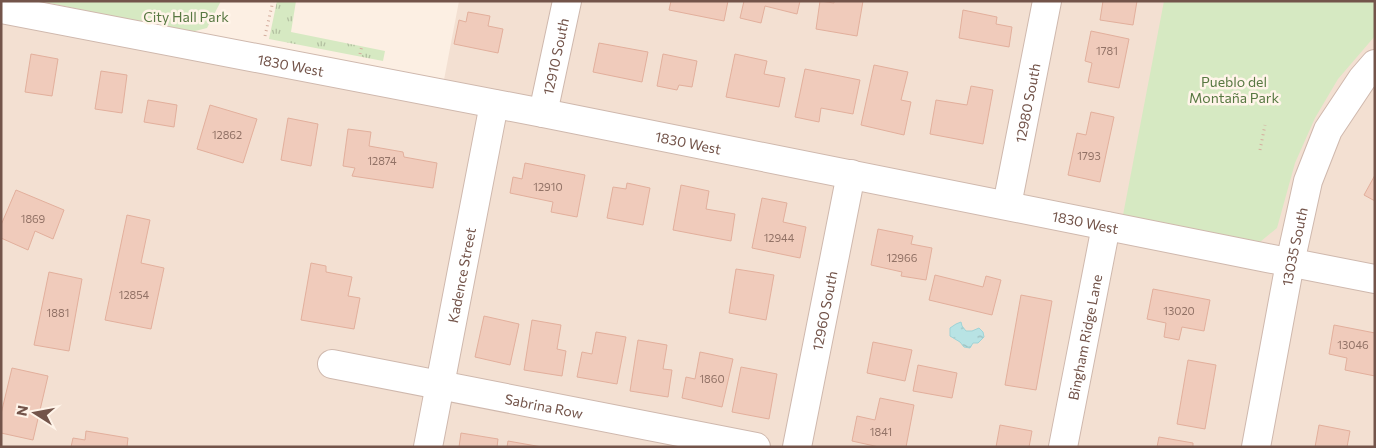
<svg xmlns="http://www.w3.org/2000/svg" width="1376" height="448" viewBox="0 0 1376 448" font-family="Commissioner,sans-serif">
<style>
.residential{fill:#f3e0d2}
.grass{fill:url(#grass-tufts)}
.park{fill:#d6e9c2}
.water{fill:url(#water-ripples);stroke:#9fd3d6}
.building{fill:#f0cbbb;stroke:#e2af9c}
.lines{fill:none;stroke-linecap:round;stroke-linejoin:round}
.minor-casing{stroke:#cfb8ad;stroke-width:30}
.path{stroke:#d5ae9f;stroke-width:3;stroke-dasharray:1 4;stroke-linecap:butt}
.minor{stroke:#fff;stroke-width:28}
.labels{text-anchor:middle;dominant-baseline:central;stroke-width:5;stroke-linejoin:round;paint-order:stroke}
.number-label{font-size:11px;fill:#927266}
.park-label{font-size:14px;fill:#587842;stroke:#fff4e9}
.street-label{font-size:14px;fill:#73544a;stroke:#fff4e9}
</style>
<defs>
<pattern id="grass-tufts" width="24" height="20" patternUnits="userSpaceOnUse" patternTransform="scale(1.25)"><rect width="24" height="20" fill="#d6e9c2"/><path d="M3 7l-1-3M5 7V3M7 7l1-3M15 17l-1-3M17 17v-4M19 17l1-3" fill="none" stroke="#b2bfa0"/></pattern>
<pattern id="water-ripples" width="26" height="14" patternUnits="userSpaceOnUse" patternTransform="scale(1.25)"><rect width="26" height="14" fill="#b8e3e4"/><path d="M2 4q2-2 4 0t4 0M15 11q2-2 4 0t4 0" fill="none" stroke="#9abbbb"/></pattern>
</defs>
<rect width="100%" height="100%" fill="#fcefe3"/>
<path class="residential" d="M459 1H1375V447H1V22L439 106Z"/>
<path class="grass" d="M277 1H296L291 32 385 51 383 61 269 39Z"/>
<path class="park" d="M39 1H221L207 28 191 32Z
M1164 1H1375V36L1338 79 1315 118 1295 163 1277 228 1260 242 1123 215Z"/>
<path class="water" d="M961 322 962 326 966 331H972L979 328 983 332 984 337 978 343H973L970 348 964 347 960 342 950 336V328L956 324Z"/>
<path class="building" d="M671 1H728L724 21 669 10Z
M744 1H800L797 14 765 6 761 23 740 18Z
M820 1 834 3V1H863L857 36 816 29Z
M1103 1H1137L1133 25 1100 20Z
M963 10 997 17 996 24 1012 27 1009 47 959 38Z
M468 12 490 16 488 26 503 29 498 53 454 44 459 20 466 22Z
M1091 31 1129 39 1119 88 1088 82 1092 63 1085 61Z
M599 43 648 52 642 82 593 72Z
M31 54 58 59 52 96 25 92Z
M663 54 697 61 692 87 679 85 677 90 657 86Z
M735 54 767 61 764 74 785 78 779 107 726 97Z
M874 65 908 72 901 100 911 102 904 135 861 125Z
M805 69 860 80 853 114 821 108 819 122 795 117Z
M101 71 127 75 122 113 95 109Z
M971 86 993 90 983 144 930 134 936 100 967 105Z
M148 100 177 105 174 127 144 122Z
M210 105 257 119 243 163 197 149Z
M1091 112 1114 117 1100 182 1068 175 1077 133 1086 135Z
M288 118 318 124 311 166 281 160Z
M348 129 371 132 369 146 403 152 404 157 437 163 433 188 352 176 355 168 343 166Z
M525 163 585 175 577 217 551 212 553 202 510 193 513 177 522 179Z
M1375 175V201L1364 195Z
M627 183 650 188 643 225 607 218 613 187 626 189Z
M681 185 709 191 706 209 735 214 731 241 673 230Z
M16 190 64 210 53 239 35 231 28 250 1 238V225Z
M762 198 787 203 783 222 806 227 800 258 752 248Z
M127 215 150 220 141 263 164 268 151 329 105 320Z
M878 229 913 236 911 244 932 248 926 280 901 276 902 272 871 265Z
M311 263 326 266V272L352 277 348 296 360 298 354 329 301 320Z
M736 269 774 275 766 320 729 313Z
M49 272 82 279 69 351 34 345Z
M935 275 983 287 986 276 1001 280 992 315 929 300Z
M1153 289 1210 300 1204 331 1182 327 1179 340 1164 337 1166 323 1147 319Z
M1021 295 1052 301 1036 390 1005 385Z
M484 316 519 324 510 365 475 357Z
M532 320 561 325 557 349 566 351 562 376 524 370Z
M1334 325 1375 333V376L1345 370 1347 358 1329 354Z
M596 332 626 337 617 384 577 377 582 352 592 354Z
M638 340 667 345 663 369 672 370 668 397 630 391Z
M873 342 912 350 905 381 867 373Z
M700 352 733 359 722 407 682 398 686 377 695 379Z
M1188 360 1216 365 1205 429 1177 424Z
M918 365 957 373 952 398 913 391Z
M741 367 777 374 769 419 732 412Z
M12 368 48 376 33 440 1 433V414Z
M880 398 914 405 906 447H879L852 441 857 416 875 420Z
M1000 425 1032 431 1029 447H996Z
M1319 425 1350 431 1347 447H1315Z
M86 431 128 438 127 447H71L73 438 85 440Z
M461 433 498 439 497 447H459Z
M1159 437 1193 443V447H1157Z
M508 441 542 447H507Z"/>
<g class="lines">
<defs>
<g id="minor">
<path id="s1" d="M1 9 543 113 1267 258 1375 279"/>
<path id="s2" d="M543 113 567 1"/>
<path id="s3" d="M1007 205 1047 1"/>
<path id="s4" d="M332 364 756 447"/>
<path id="s5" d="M428 447 494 104"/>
<path id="s6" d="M797 447 851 174"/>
<path id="s7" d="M1063 447 1106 226"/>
<path id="s8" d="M1256 447 1290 263 1308 181 1328 130 1362 79 1375 64"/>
</g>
</defs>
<use href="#minor" class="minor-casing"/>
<path class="path" d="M265 36 273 1
M360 54 362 45
M1260 150 1265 125"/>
<use href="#minor" class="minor"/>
</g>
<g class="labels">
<g class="number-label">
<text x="1107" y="50">1781</text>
<text x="227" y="134">12862</text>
<text x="1089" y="155">1793</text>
<text x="382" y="160">12874</text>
<text x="548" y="186">12910</text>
<text x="33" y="218">1869</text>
<text x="779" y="237">12944</text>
<text x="902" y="257">12966</text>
<text x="134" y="294">12854</text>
<text x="1179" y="310">13020</text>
<text x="58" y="312">1881</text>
<text x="1353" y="344">13046</text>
<text x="712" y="378">1860</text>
<text x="881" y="431">1841</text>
</g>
<g class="park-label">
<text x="186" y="16">City Hall Park</text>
<text x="1234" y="81">Pueblo del<tspan x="1234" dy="16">Montaña Park</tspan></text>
</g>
<g class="street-label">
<text stroke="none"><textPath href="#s2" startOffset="58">12910 South</textPath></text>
<text stroke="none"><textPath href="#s1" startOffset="295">1830 West</textPath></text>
<text stroke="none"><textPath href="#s3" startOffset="104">12980 South</textPath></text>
<text stroke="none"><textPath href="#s1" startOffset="700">1830 West</textPath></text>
<text stroke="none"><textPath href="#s1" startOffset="1105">1830 West</textPath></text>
<text stroke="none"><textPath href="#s8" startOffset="204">13035 South</textPath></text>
<text stroke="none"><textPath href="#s5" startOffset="175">Kadence Street</textPath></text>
<text stroke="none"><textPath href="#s6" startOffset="139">12960 South</textPath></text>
<text stroke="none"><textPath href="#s7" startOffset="112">Bingham Ridge Lane</textPath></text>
<text stroke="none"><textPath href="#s4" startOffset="216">Sabrina Row</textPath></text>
</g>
</g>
<rect width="1376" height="448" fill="none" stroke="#73544a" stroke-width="5"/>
<g transform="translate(35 413) rotate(281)" stroke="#fff4e9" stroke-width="4" paint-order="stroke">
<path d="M0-4L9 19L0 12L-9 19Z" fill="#73544a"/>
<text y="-8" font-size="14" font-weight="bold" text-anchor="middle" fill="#73544a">N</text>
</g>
</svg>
